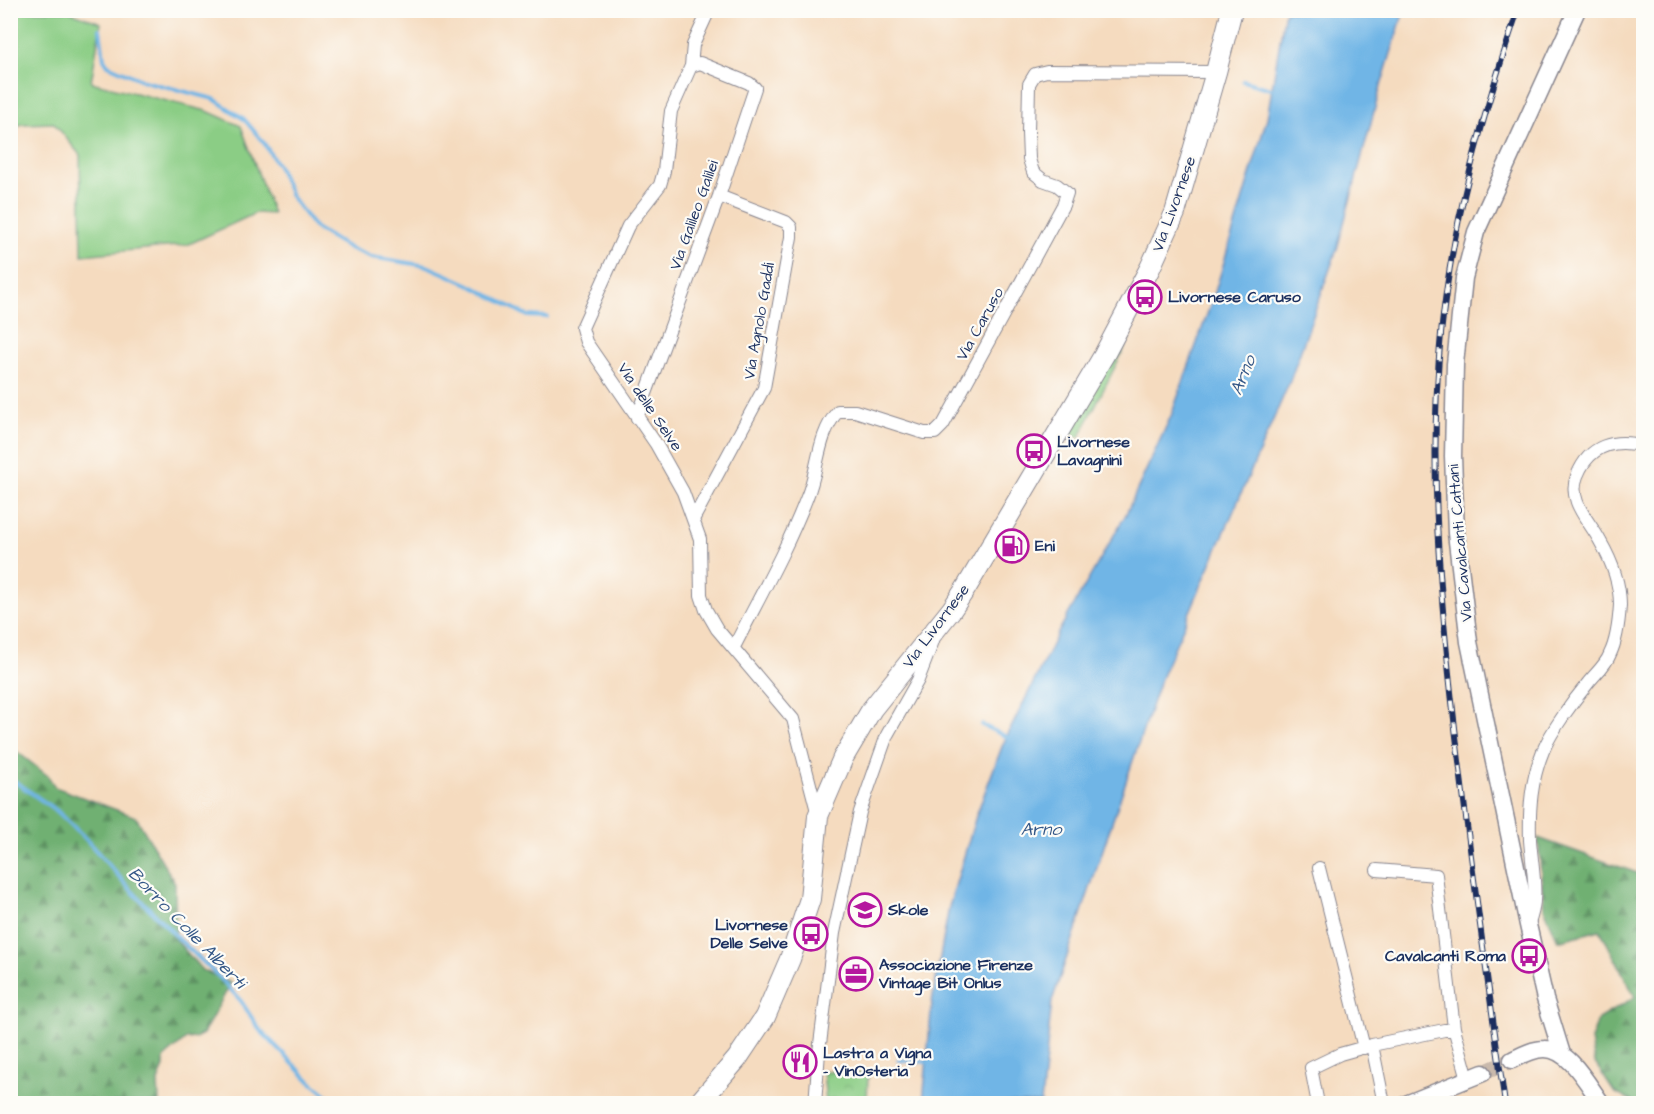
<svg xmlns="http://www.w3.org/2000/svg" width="1654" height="1114" viewBox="0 0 1654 1114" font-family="'Architects Daughter',sans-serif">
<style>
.grass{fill:#8bcd85;stroke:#537e72;stroke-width:1.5}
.forest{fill:url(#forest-firs);stroke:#467068;stroke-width:1.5}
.park{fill:url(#park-crowns);stroke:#537e72;stroke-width:1.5}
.water{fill:#6fb5e6;stroke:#4572a2;stroke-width:1.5}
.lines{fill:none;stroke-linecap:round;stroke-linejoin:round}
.stream{stroke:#6fb5e6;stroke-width:4}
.secondary-tunnel{stroke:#c9b9ac;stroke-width:16;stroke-dasharray:16 8;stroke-linecap:butt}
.street-casing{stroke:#88858e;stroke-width:14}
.secondary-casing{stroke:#88858e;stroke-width:19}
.primary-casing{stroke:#88858e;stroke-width:22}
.street{stroke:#fff;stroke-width:12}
.secondary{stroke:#fff;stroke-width:16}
.primary{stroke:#fff;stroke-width:20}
.rail-casing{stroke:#1b2f5e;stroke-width:6}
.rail{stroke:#fdfcf7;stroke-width:4;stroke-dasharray:11;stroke-linecap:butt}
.labels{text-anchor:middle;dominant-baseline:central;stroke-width:4.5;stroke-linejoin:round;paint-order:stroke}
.street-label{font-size:16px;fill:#1b2f5e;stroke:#fdfcf7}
.poi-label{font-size:16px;font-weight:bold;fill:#1b2f5e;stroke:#fdfcf7;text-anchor:start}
.water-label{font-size:18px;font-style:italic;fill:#345787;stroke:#fdfcf7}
</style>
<defs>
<pattern id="forest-firs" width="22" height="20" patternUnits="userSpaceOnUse" patternTransform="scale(1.5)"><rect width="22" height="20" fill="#70b072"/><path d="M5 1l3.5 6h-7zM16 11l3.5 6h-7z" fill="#5b9061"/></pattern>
<pattern id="park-crowns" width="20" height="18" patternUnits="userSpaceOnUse" patternTransform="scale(1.5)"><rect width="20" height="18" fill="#8bcd85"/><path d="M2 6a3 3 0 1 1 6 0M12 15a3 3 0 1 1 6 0" fill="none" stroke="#77b075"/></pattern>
</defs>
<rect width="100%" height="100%" fill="#fdfcf7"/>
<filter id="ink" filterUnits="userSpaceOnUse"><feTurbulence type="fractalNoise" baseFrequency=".0167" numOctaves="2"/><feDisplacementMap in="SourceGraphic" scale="12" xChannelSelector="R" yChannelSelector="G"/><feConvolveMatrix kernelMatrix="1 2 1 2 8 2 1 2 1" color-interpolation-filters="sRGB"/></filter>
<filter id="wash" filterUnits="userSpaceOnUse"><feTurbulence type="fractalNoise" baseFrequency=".008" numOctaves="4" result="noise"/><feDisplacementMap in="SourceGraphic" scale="24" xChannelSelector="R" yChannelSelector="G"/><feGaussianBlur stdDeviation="1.35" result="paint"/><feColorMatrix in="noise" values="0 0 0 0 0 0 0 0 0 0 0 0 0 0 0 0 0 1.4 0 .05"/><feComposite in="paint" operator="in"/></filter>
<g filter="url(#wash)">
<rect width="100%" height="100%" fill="#f5dbbf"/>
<path class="grass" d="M10 11H68L101 23 91 82 207 111 241 126 273 214 256 213 187 245 82 255 80 155 54 123 23 124 11 127Z"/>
<path class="forest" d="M11 747 48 776 55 787 136 817 175 883 176 940 202 970 231 983 203 1034 195 1038 186 1039 164 1058V1067L158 1081 159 1103H11Z
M1538 838 1643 875V1103H1634L1614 1092 1595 1063 1591 1040 1598 1019 1635 997 1600 930 1558 941 1544 908Z"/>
<path class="park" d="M1122 333 1129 339 1079 438 1064 429Z
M823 1071 868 1074 867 1103H826Z"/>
<path class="water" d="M1285 11H1404L1380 89 1337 249 1290 381 1159 683 1052 1001 1041 1103H923L932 1002 949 907 976 816 1003 744 1060 629 1125 516 1171 416 1215 292 1267 118Z"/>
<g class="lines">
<path class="stream" d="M100 29 104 59 108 65 144 81 214 99 244 119 264 143 279 168 291 196 315 228 349 248 371 257 427 266 468 284 528 316 547 317
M1243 81 1271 89
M982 725 1007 737
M10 778 57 811 83 836 131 890 180 940 218 976 241 1001 259 1029 311 1082 338 1104
M898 1060 926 1062"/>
</g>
</g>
<g filter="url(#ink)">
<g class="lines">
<path class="secondary-tunnel" d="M1483 1073 1512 1060"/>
<defs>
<path id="street" d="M709 10 693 45 691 66 671 111 664 171 660 185 628 226 582 328 586 342 656 444 683 492 700 539 701 595 706 610 717 629 793 719 818 815
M637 418 719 196 755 88 749 83 700 63 691 66
M694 518 764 388 791 237V227L786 222 719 196
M734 647C759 598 787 549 807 497 819 469 817 435 838 411H855L924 433H935L943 425 1063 205 1067 193 1057 185 1043 180 1033 172 1029 159 1028 133 1029 84 1035 74 1047 71 1216 72
M1319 868 1364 1048
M1377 870 1436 875 1454 1028 1468 1079
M1528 925C1540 899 1532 868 1530 840 1529 809 1531 780 1543 751 1551 731 1574 700 1588 683 1595 674 1606 665 1610 654 1617 640 1619 621 1620 605 1620 583 1611 560 1600 541 1589 520 1567 501 1577 476 1589 445 1614 438 1644 446
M1372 1045 1454 1028
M815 1104 819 1052 834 933 860 812 887 735 918 680 933 641
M1318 1104 1311 1068 1340 1054 1372 1045 1384 1104"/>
<path id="secondary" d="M1562 1054 1545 999 1528 925 1469 642 1456 533 1453 456 1455 364 1464 278 1476 232 1577 10
M1512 1060C1522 1055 1533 1049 1544 1049 1569 1048 1588 1085 1602 1104
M1406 1104 1483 1073"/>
<path id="primary" d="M698 1104 737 1059 765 1017 790 959 810 899 818 816 843 758 872 709 952 609 966 588 1104 355 1150 268 1175 213 1216 72 1232 10"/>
</defs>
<use href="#street" class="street-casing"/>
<use href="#secondary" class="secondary-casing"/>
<use href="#primary" class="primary-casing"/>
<use href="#street" class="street"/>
<use href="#secondary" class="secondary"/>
<use href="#primary" class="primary"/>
<defs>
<path id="rail" d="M1505 1104C1487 979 1470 854 1455 728 1440 599 1428 465 1441 334 1452 223 1482 117 1518 10"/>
</defs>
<use href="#rail" class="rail-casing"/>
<use href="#rail" class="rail"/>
</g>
</g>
<defs>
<symbol id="bus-ring" viewBox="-11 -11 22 22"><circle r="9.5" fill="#fdfcf7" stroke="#b5179e" stroke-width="1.5"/><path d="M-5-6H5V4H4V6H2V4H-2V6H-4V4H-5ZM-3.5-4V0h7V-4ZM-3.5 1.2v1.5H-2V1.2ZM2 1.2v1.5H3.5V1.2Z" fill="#b5179e"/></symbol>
<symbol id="fuel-ring" viewBox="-11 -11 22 22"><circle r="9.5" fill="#fdfcf7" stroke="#b5179e" stroke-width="1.5"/><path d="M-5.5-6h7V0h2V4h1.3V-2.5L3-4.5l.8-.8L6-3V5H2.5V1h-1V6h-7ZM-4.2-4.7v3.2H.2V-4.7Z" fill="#b5179e"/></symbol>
<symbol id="school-ring" viewBox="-11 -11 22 22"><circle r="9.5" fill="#fdfcf7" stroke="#b5179e" stroke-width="1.5"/><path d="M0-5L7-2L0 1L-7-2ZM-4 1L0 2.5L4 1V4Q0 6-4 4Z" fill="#b5179e"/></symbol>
<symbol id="office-ring" viewBox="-11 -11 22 22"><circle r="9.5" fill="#fdfcf7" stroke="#b5179e" stroke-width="1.5"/><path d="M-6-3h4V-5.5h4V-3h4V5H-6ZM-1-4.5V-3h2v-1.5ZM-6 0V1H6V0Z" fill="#b5179e"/></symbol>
<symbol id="restaurant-ring" viewBox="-11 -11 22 22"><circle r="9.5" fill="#fdfcf7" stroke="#b5179e" stroke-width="1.5"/><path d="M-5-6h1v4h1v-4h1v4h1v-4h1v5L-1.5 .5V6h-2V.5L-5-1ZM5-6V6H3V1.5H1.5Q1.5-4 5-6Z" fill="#b5179e"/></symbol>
</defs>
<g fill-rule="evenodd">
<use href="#bus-ring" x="1126" y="278" width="38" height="38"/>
<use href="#bus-ring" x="1015" y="432" width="38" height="38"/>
<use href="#fuel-ring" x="993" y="527" width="38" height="38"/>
<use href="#school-ring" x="846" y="891" width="38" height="38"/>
<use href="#bus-ring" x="792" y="915" width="38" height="38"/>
<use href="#bus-ring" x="1510" y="937" width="38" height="38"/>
<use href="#office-ring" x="837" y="955" width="38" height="38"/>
<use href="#restaurant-ring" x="781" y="1043" width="38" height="38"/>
</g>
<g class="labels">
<g class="street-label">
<text transform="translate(1174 204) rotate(-70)">Via Livornese</text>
<text transform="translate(694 215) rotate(-70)">Via Galileo Galilei</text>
<text transform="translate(759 321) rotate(-80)">Via Agnolo Gaddi</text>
<text transform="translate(980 324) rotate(-61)">Via Caruso</text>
<text transform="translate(650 407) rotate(56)">Via delle Selve</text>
<text transform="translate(1460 543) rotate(-95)">Via Cavalcanti Cattani</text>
<text transform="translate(936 626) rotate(-53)">Via Livornese</text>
</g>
<g class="poi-label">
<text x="1168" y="297">Livornese Caruso</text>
<text x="1057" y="442">Livornese<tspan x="1057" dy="18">Lavagnini</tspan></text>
<text x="1035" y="546">Eni</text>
<text x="888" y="910">Skole</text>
<text x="788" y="925" text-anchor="end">Livornese<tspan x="788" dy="18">Delle Selve</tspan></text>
<text x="1506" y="956" text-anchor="end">Cavalcanti Roma</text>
<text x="879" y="965">Associazione Firenze<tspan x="879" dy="18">Vintage Bit Onlus</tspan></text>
<text x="823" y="1053">Lastra a Vigna<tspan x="823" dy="18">- VinOsteria</tspan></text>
</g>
<g class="water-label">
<text transform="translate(1243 375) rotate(-68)">Arno</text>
<text x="1041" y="829">Arno</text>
<text transform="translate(187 928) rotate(46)">Borro Colle Alberti</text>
</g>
</g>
<rect width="1654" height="1114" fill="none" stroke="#fdfcf7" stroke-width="36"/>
</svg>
